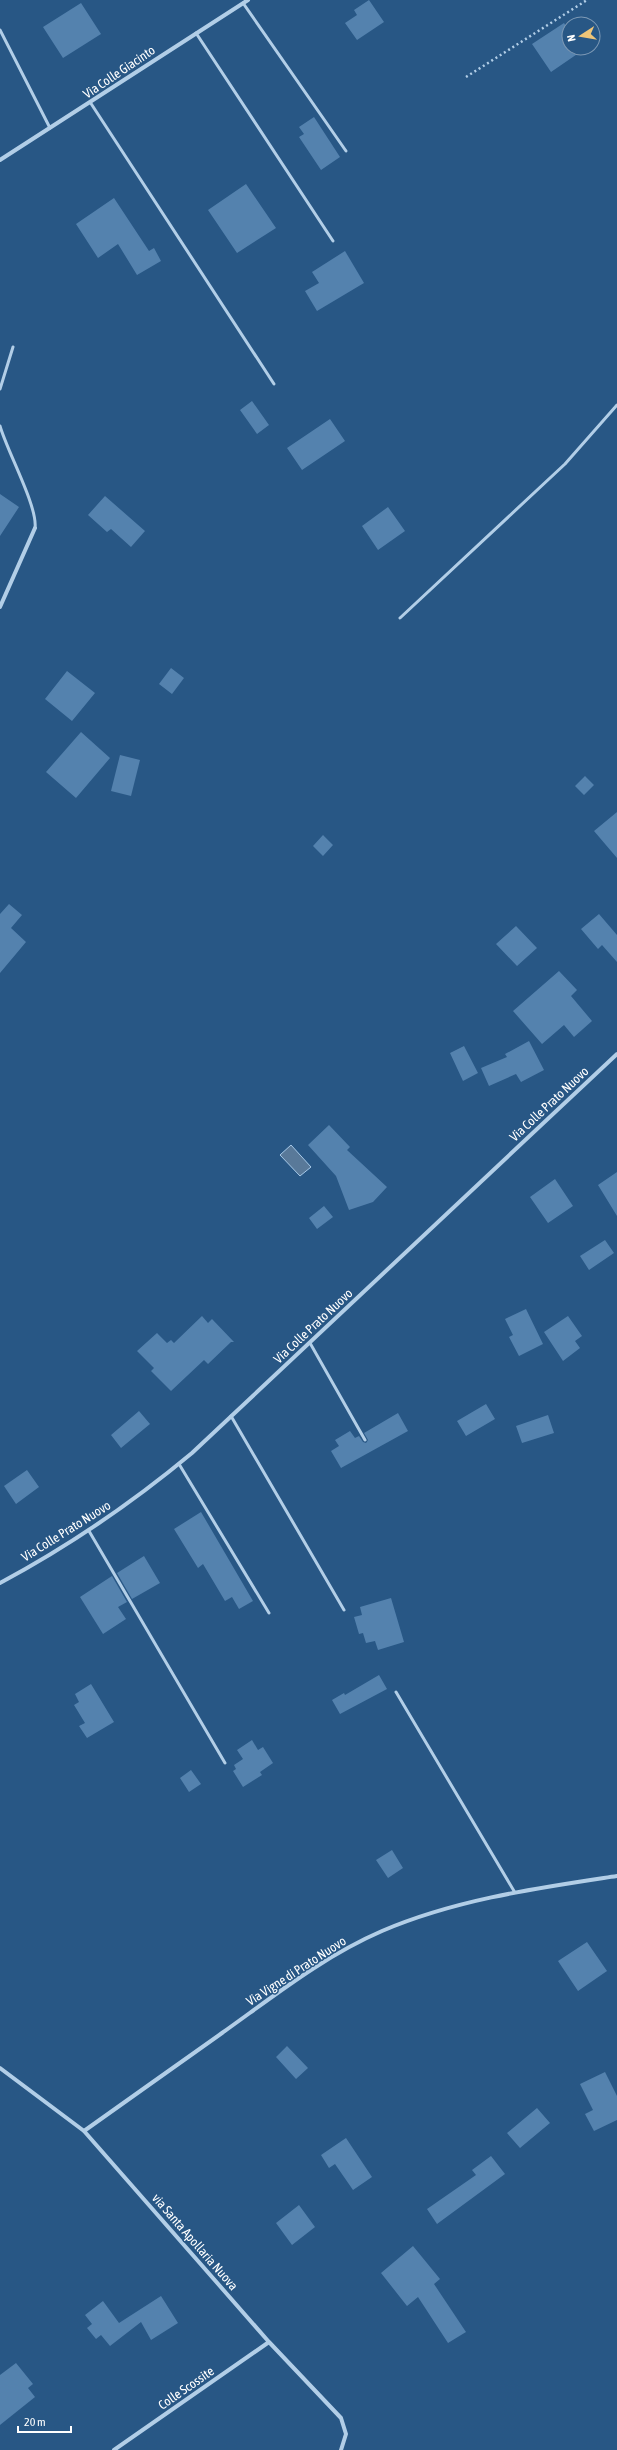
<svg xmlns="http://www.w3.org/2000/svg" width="617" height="2450" viewBox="0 0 617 2450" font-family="'Asap Condensed',sans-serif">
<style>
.water{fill:#597999;stroke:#a7c9e8}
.building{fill:#5482ae}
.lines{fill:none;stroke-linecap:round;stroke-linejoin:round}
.path{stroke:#b2cee7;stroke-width:2.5;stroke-dasharray:2 3;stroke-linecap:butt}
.lane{stroke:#b2cee7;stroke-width:3}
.street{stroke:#b2cee7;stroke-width:4}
.labels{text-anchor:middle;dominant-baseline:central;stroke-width:3;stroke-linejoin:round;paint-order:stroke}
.street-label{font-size:13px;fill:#fff;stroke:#285785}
</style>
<rect width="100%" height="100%" fill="#285785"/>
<path class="water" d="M291 1145 311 1167 300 1176 280 1155Z"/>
<path class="building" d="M369 0 384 22 357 40 345 23 357 15 354 10Z
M81 3 101 34 63 58 43 27Z
M564 23 569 31V48H586L551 72 532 44Z
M314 117 340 157 321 170 299 137 304 134 299 127Z
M246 184 276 228 237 253 208 210Z
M114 198 149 251 154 248 161 261 137 275 118 244 98 258 76 224Z
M345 251 364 283 317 311 305 291 319 283 312 272Z
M252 401 269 425 257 434 240 410Z
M330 419 345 441 302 470 287 448Z
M0 494 19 507 0 536Z
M105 496 145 531 131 547 111 529 107 532 88 515Z
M388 507 405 531 378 550 362 526Z
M171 668 184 678 172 694 159 684Z
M67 671 95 693 72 721 45 699Z
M81 732 110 758 76 798 46 772Z
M120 755 140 760 131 796 111 791Z
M585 776 594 785 584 795 575 786Z
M617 812V858L594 831Z
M323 835 333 845 323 856 313 846Z
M9 904 22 915 11 928 26 942 0 973V914Z
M599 914 617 935V962L602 945 598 949 581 929Z
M516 926 537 948 517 966 496 944Z
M559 971 577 990 571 996 592 1021 574 1037 564 1025 542 1044 513 1011Z
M529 1041 544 1070 521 1082 516 1074 489 1086 481 1068 507 1057 505 1054Z
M464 1046 478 1073 463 1081 450 1053Z
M329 1125 350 1147 347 1150 387 1187 373 1202 349 1210 336 1176 308 1145Z
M617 1172V1216L598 1185Z
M555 1179 573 1206 548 1223 530 1197Z
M324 1206 333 1217 317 1229 309 1218Z
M605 1240 614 1253 589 1270 580 1256Z
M526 1309 543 1344 519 1356 509 1337 513 1335 505 1319Z
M202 1316 208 1323 212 1319 234 1342H231L208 1364 204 1360 171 1391 151 1371 154 1368 137 1351 157 1333 167 1343 171 1340 174 1343Z
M568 1316 582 1336 575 1341 580 1348 563 1361 544 1332Z
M486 1404 495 1419 466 1436 457 1421Z
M139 1411 150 1424 121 1448 111 1435Z
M398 1413 408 1431 341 1468 331 1451 339 1446 335 1440 350 1431 355 1438 359 1436 363 1442 366 1443 368 1440 364 1433Z
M548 1415 554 1433 522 1443 516 1426Z
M27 1470 39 1487 16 1504 4 1486Z
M201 1512 253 1601 239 1609 232 1597 225 1601 203 1564 198 1568 174 1529Z
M144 1556 160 1583 132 1599 117 1573Z
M112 1576 127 1602 118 1607 126 1619 103 1634 80 1597Z
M391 1598 404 1642 378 1650 375 1641 366 1643 363 1633 359 1634 354 1617 362 1615 360 1607Z
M379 1675 387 1689 340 1714 332 1700 344 1693 345 1695Z
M91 1684 114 1722 87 1738 79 1726 85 1723 74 1705 79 1702 75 1694Z
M252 1740 258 1750 263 1747 273 1763 260 1772 262 1775 243 1787 233 1771 236 1769 234 1765 243 1759 237 1750Z
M191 1770 201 1784 189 1792 180 1778Z
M392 1850 403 1868 388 1878 376 1860Z
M587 1942 607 1971 578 1991 558 1961Z
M287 2046 308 2068 296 2079 276 2057Z
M605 2072 617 2096V2120L594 2131 585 2114 593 2110 580 2084Z
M537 2108 550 2123 520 2148 507 2133Z
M346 2138 372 2177 353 2190 335 2164 329 2168 321 2155Z
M491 2156 505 2174 437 2224 427 2209 476 2175 472 2170Z
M299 2205 315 2227 292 2245 276 2223Z
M413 2246 440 2279 434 2284 466 2332 448 2343 418 2297 407 2306 381 2273Z
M161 2296 178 2323 151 2340 141 2322 110 2346 101 2335 96 2339 87 2328 92 2324 85 2315 103 2301 119 2323Z
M16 2363 33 2384 28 2388 35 2397 0 2425V2375Z"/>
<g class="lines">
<path class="path" d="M466 77 587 0"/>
<path class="lane" d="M243 3 346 151
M0 30 50 128
M196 33 333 241
M90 102 274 384
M0 389 13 347
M0 426C7 451 38 507 35 528
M400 618 565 464 617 405
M310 1343 365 1440
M231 1416 344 1610
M179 1464 269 1613
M89 1531 225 1763
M396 1692 514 1891"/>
<path class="street" d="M0 160 248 0
M0 607 35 528
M0 1583C69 1546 132 1503 192 1453L617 1054
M0 2068 84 2131 269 2342 341 2418 346 2434 341 2450
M84 2131C130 2098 176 2066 222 2033 274 1996 324 1956 382 1931 457 1899 538 1888 617 1876
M114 2450 269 2342"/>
</g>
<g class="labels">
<g class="street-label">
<text transform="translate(119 72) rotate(-34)">Via Colle Giacinto</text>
<text transform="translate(549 1104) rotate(-43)">Via Colle Prato Nuovo</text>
<text transform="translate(313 1326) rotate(-43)">Via Colle Prato Nuovo</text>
<text transform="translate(66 1531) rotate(-32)">Via Colle Prato Nuovo</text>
<text transform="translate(296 1971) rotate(-33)">Via Vigne di Prato Nuovo</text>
<text transform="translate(195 2242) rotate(49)">via Santa Apollaria Nuova</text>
<text transform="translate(186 2388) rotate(-35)">Colle Scossite</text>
</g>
</g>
<g transform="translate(581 36) rotate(258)"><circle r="19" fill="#285785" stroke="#7e9ab6"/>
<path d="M0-3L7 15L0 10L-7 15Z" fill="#efc578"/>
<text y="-6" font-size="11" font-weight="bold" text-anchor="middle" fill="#ffffff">N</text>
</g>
<path d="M18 2426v6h53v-6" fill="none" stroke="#ffffff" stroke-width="2"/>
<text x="24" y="2426" font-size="12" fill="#ffffff" stroke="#285785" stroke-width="3" paint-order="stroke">20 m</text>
</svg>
